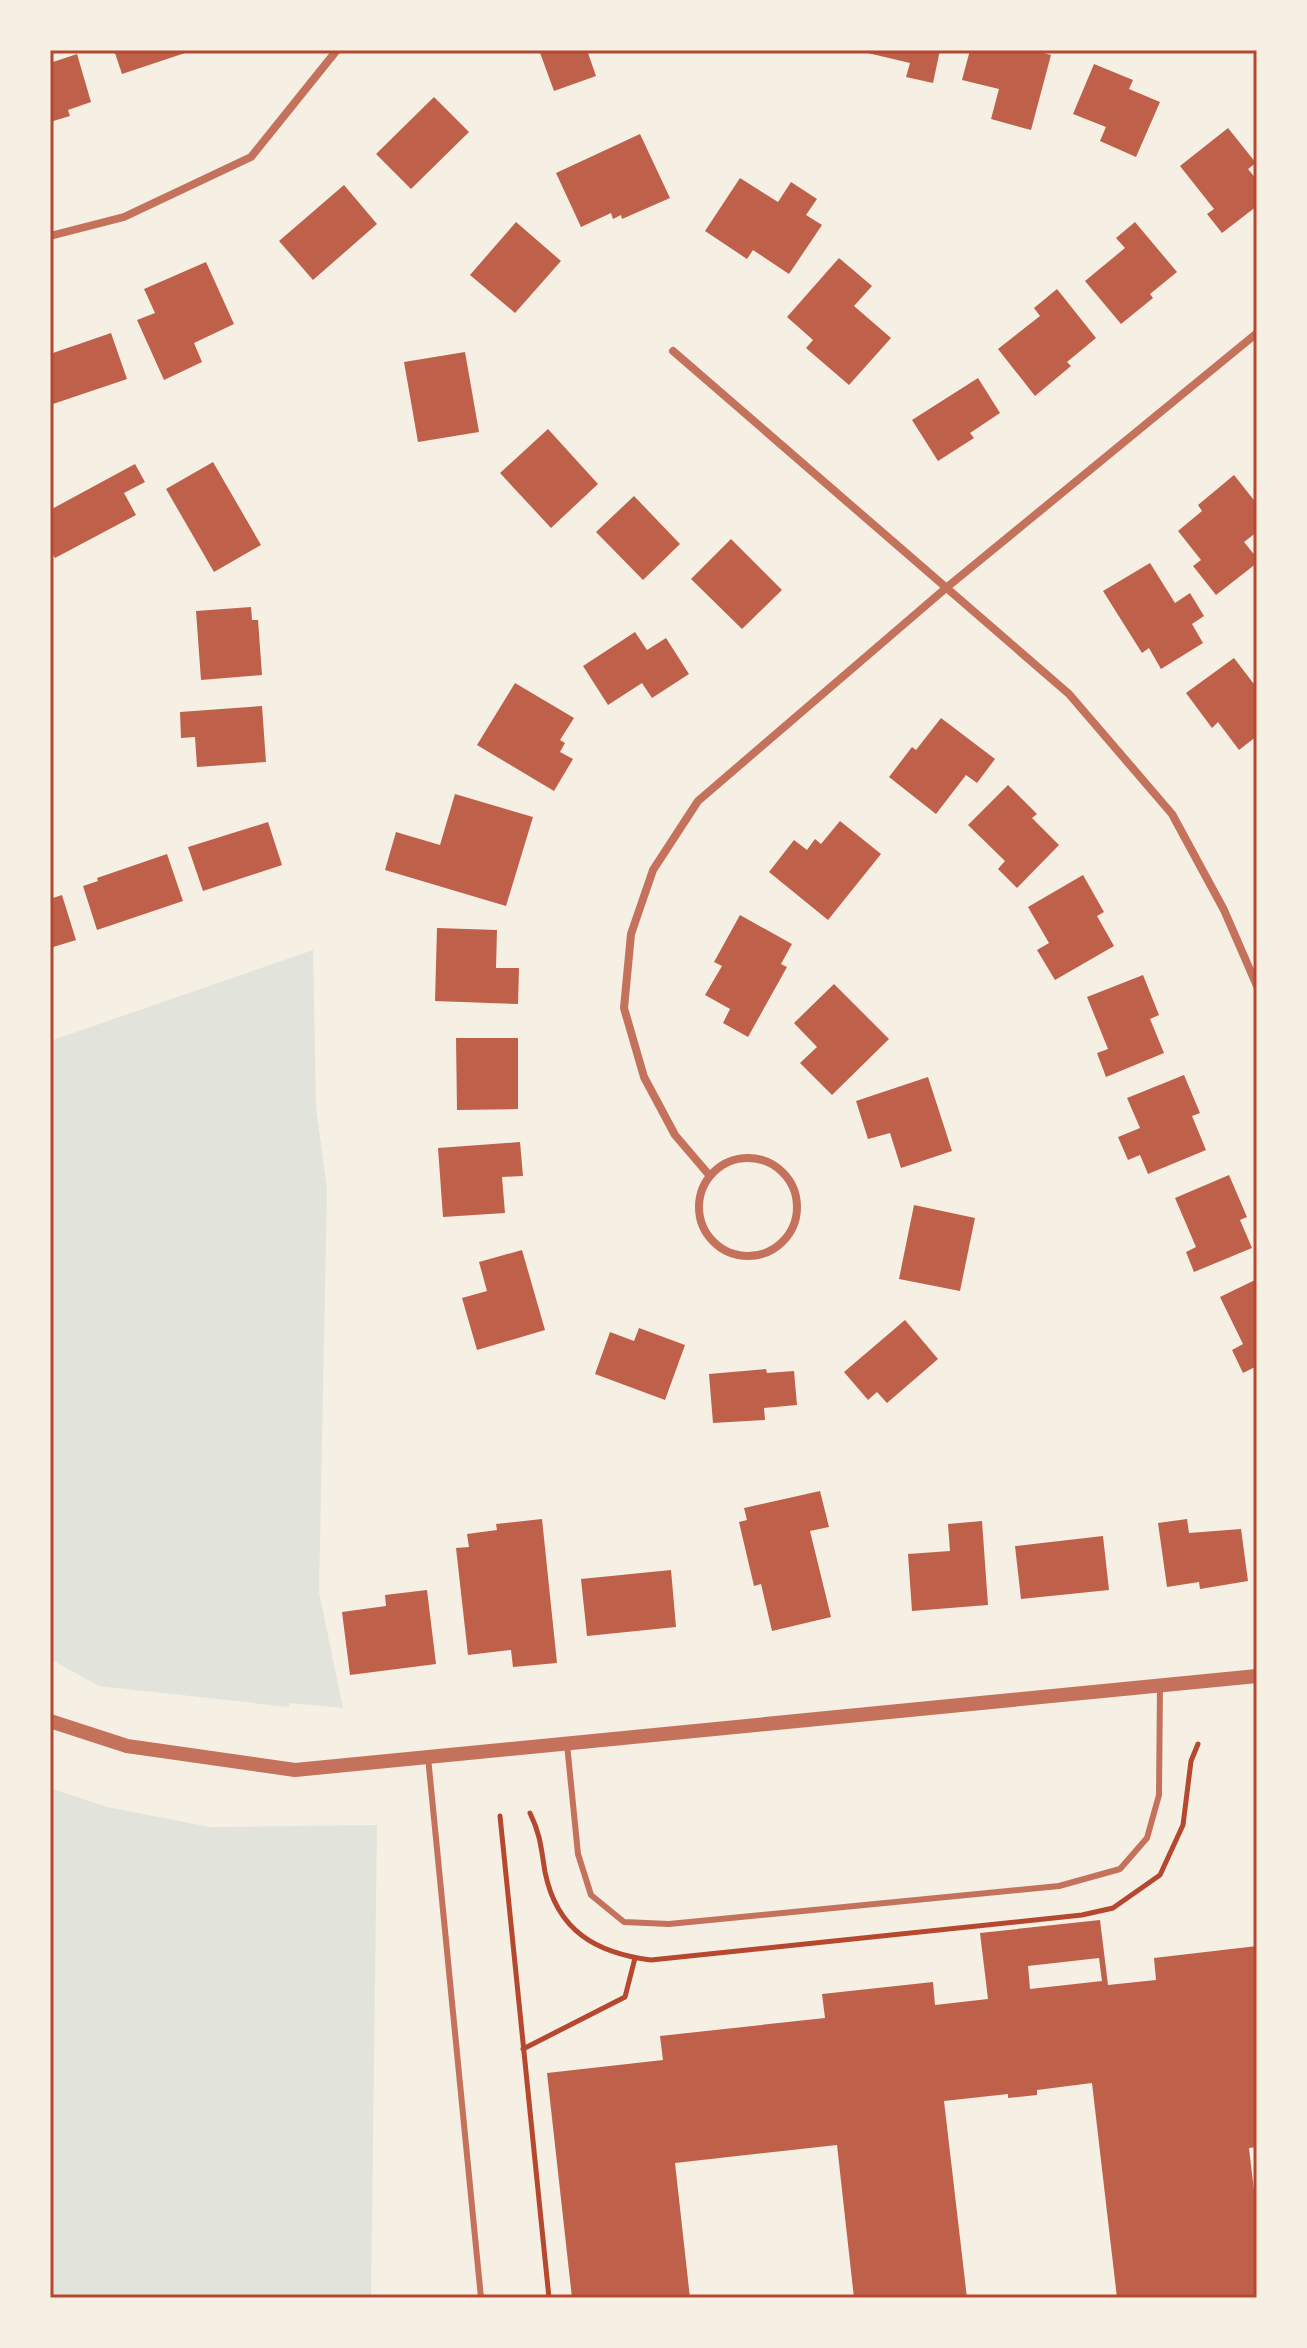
<svg xmlns="http://www.w3.org/2000/svg" width="1307" height="2348" viewBox="0 0 1307 2348" font-family="'IBM Plex Sans',sans-serif">
<style>
.green{fill:#e2e4dc}
.building{fill:#bf614a;fill-rule:evenodd}
.lines{fill:none;stroke-linecap:round;stroke-linejoin:round}
.path{stroke:#b5482f;stroke-width:5}
.service{stroke:#c5725c;stroke-width:6}
.minor{stroke:#c5725c;stroke-width:8}
.tertiary{stroke:#c5725c;stroke-width:14}
.neatline{fill:none;stroke:#b5482f;stroke-width:3}
</style>
<rect width="100%" height="100%" fill="#f6efe4"/>
<path class="green" d="M313 950 316 1107 327 1189 319 1592 343 1708 290 1703 289 1707 99 1686 50 1659V1041Z
M50 1788 107 1807 210 1827 377 1825 371 2298H50Z"/>
<path class="building" d="M114 50H191V51L122 74Z
M539 50H587L596 76 554 91Z
M855 50H940L933 83 906 77 910 63Z
M970 50H1033L1051 55 1031 130 991 119 999 89 962 80Z
M77 54 91 102 68 110 70 116 50 122V63Z
M1094 64 1133 80 1129 89 1160 102 1136 157 1100 141 1106 127 1073 114Z
M434 97 469 132 411 189 376 154Z
M1228 128 1256 163 1248 169 1257 180V206L1222 233 1207 214 1214 209 1180 166Z
M640 134 670 198 622 219 621 215 613 219 611 213 581 227 556 173Z
M740 178 778 202 791 182 817 199 806 215 822 225 789 274 753 250 747 259 705 231Z
M344 185 377 224 313 280 279 241Z
M516 222 561 261 515 313 470 275Z
M1135 222 1177 272 1150 294 1153 298 1121 324 1085 281 1125 248 1116 238Z
M839 258 872 286 854 306 891 338 849 385 806 348 813 340 787 317Z
M206 262 234 324 194 343 202 362 164 380 137 320 155 313 144 289Z
M1057 289 1096 338 1067 362 1071 366 1035 396 998 349 1040 316 1034 308Z
M111 333 127 379 50 405V354Z
M465 352 479 432 418 442 404 362Z
M978 378 1000 413 970 433 974 438 938 461 912 420Z
M548 429 598 484 551 528 500 473Z
M213 462 261 545 214 572 166 489Z
M135 464 145 482 124 493 136 515 55 558 50 550V510Z
M1234 475 1257 504V532L1244 542 1257 558V563L1216 595 1193 566 1201 560 1178 531 1202 511 1198 505Z
M634 496 680 544 643 580 596 532Z
M731 539 782 590 742 629 691 579Z
M1150 563 1175 603 1190 593 1204 616 1192 624 1203 643 1161 669 1149 648 1142 653 1103 591Z
M251 607 252 620H258L262 675 201 680 196 611Z
M635 632 647 650 666 638 689 674 652 698 642 683 608 705 583 666Z
M1234 658 1257 688V736L1239 750 1218 722 1212 728 1186 693Z
M515 683 574 718 560 740 565 743 560 752 573 759 554 791 477 745Z
M262 706 266 762 197 767 195 737 181 738 180 712Z
M941 718 995 759 977 783 966 775 936 814 889 777 912 747 916 750Z
M1008 785 1037 814 1032 818 1059 845 1017 888 998 869 1005 861 968 825Z
M455 794 533 817 506 906 385 870 396 832 440 845Z
M840 821 881 854 828 920 769 872 794 840 807 850 815 839 821 844Z
M268 822 282 865 203 891 188 847Z
M167 854 183 901 97 930 83 886 98 881 97 878Z
M1083 875 1104 912 1097 916 1114 946 1055 980 1037 950 1049 943 1028 907Z
M62 895 76 940 50 948V899Z
M740 915 792 944 781 964 787 967 748 1037 723 1023 730 1009 705 995 722 966 714 962Z
M437 928 497 930 496 968H519L518 1004 435 1001Z
M1143 975 1159 1015 1150 1019 1164 1053 1106 1077 1097 1053 1108 1049 1087 997Z
M834 984 889 1039 832 1095 800 1063 817 1047 794 1023Z
M456 1038H518V1109L457 1110Z
M1184 1075 1200 1113 1192 1116 1206 1150 1148 1174 1140 1155 1128 1160 1118 1137 1140 1128 1127 1098Z
M928 1077 952 1151 901 1168 890 1133 868 1139 856 1101Z
M520 1142 523 1176 502 1177 505 1213 443 1217 438 1148Z
M1229 1175 1247 1217 1240 1220 1252 1248 1194 1272 1186 1252 1196 1247 1175 1198Z
M914 1205 975 1218 960 1291 899 1279Z
M522 1250 545 1330 477 1350 462 1298 487 1291 479 1262Z
M1257 1279V1366L1243 1373 1232 1350 1243 1344 1220 1297Z
M905 1320 938 1359 887 1403 877 1392 868 1400 844 1372Z
M639 1328 685 1345 665 1400 595 1374 610 1332 634 1341Z
M766 1369 767 1373 794 1371 797 1405 764 1408 765 1420 713 1423 709 1374Z
M820 1491 829 1527 810 1531 831 1617 772 1631 761 1584 754 1586 739 1522 747 1520 744 1508Z
M542 1519 557 1663 513 1667 511 1650 468 1655 456 1548 469 1547 467 1534 497 1530 496 1524Z
M1187 1519 1189 1533 1241 1529 1248 1581 1200 1589 1199 1582 1167 1587 1158 1523Z
M982 1521 988 1605 912 1611 908 1554 950 1551 948 1524Z
M1103 1536 1109 1590 1021 1599 1015 1546Z
M671 1570 676 1627 587 1636 581 1579Z
M427 1590 436 1664 350 1675 342 1612 386 1606 385 1595Z
M1100 1920 1108 1985 1156 1980 1154 1958 1257 1946V2147L1249 2148 1257 2216V2298H1117L1092 2083 1037 2090V2095L1008 2098V2094L944 2101 967 2298H854L837 2145 675 2163 690 2298H572L547 2073 663 2060 660 2036 825 2018 822 1994 933 1982 935 2005 988 1999 980 1933ZM1099 1958 1102 1981 1030 1989 1028 1966Z"/>
<g class="lines">
<path class="path" d="M530 1813C541 1836 541 1848 545 1872 557 1931 596 1953 651 1960L1082 1915 1113 1908 1160 1875 1183 1825 1191 1761 1198 1744
M500 1816 549 2298
M523 2049 625 1997 635 1958"/>
<path class="service" d="M567 1744 578 1854 591 1895 624 1922 669 1924 1059 1886 1120 1869 1147 1838 1159 1795 1160 1685
M428 1757 481 2298"/>
<path class="minor" d="M50 236 124 217 251 157 337 50
M673 351 1069 694 1172 814 1224 910 1257 986
M699 1207a49 49 0 1 1 98 0a49 49 0 1 1-98 0Z
M710 1176 675 1135 644 1077 624 1008 631 934 653 870 698 801 946 588 1257 333"/>
<path class="tertiary" d="M50 1721 127 1746 295 1770 1257 1676"/>
</g>
<rect width="1307" height="2348" fill="none" stroke="#f6efe4" stroke-width="104"/>
<rect x="52" y="52" width="1203" height="2244" class="neatline"/>
</svg>
